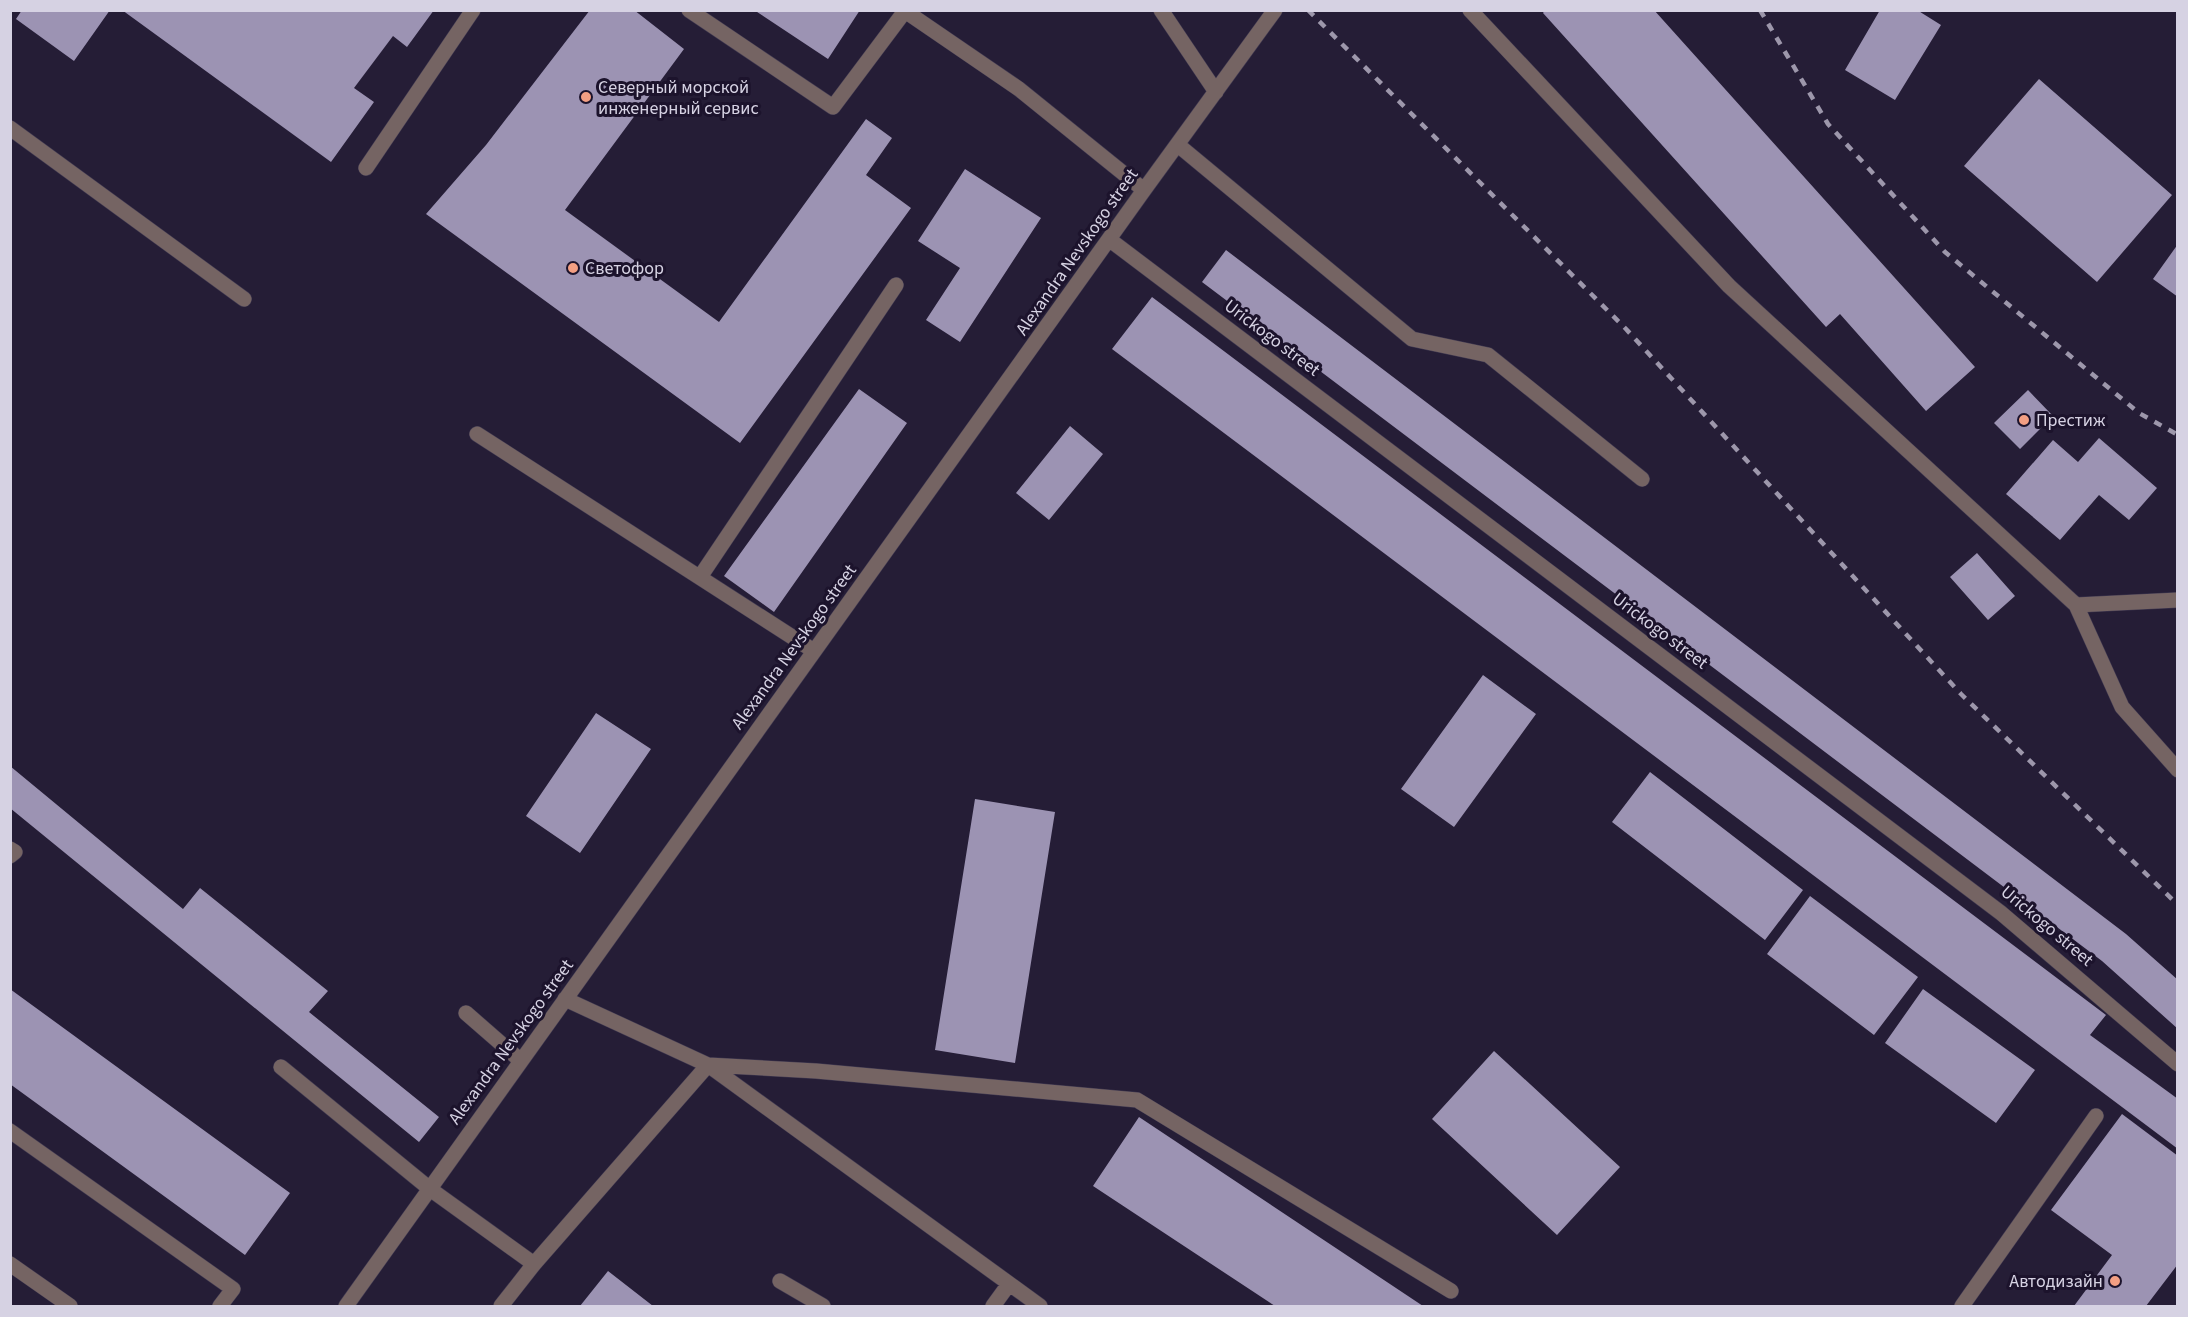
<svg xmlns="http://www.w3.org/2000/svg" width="2188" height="1317" viewBox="0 0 2188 1317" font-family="'Source Sans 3',sans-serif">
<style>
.building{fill:#9c93b3}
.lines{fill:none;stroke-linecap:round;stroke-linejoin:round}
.minor-casing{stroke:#413a52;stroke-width:16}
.minor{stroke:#756463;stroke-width:15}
.rail{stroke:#9d97ab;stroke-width:4.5;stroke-dasharray:8 8;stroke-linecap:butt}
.poi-dot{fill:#f39f83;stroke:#1c132c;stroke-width:2}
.labels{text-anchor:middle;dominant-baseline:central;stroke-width:6;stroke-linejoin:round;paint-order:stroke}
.poi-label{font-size:18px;fill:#d6d2e3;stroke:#1c132c;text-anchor:start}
.street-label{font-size:18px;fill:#d6d2e3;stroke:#1c132c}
</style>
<rect width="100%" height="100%" fill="#251d36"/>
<path class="building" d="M22 10H110L74 61 16 19Z
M122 10H434L407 47 393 36 354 88 374 102 331 162Z
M590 10H634L684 49 565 210 719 322 866 119 892 138 866 175 911 208 740 443 426 214 486 145Z
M754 10H860L828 59Z
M1545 10H1654L1975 367 1926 411 1840 314 1826 327 1543 13Z
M1880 10H1917L1941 25 1895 100 1845 70Z
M2039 79 2172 195 2097 282 1964 166Z
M965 169 1041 218 960 342 926 320 960 268 918 241Z
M2178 244V297L2153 279Z
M1226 250 2126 934 2178 980V1029L2102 961 1202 282Z
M1152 297 2106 1015 2090 1035 2178 1099V1149L1112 349Z
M859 389 907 423 774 612 724 576Z
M2028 390 2053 416 2020 449 1994 423Z
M1070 426 1103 454 1049 520 1016 493Z
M2099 438 2157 488 2129 520 2099 495 2060 540 2006 494 2053 440 2078 462Z
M1977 553 2015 596 1988 620 1950 577Z
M1483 675 1536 714 1454 827 1401 789Z
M596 713 651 749 580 853 526 816Z
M10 766 183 909 200 888 328 991 309 1012 439 1117 419 1142 10 808Z
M1650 772 1803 890 1765 940 1612 822Z
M975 799 1055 812 1015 1063 935 1050Z
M1810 896 1918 977 1874 1035 1767 954Z
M10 989 290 1193 245 1255 10 1084Z
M1923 989 2035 1070 1996 1123 1885 1043Z
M1494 1051 1620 1167 1557 1235 1432 1119Z
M2122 1114 2178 1156V1264L2146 1306H2074L2112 1255 2051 1210Z
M1139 1117 1423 1306H1275L1093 1186Z
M608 1271 653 1306H580Z"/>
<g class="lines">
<defs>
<path id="minor" d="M689 10 833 107 905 11 1019 89 1144 190
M1161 10 1216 92
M1470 10 1729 286 2076 605 2178 600
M10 128 244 299
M1178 145 1412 339 1488 355 1642 479
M366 168 473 10
M1110 240 2001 913 2178 1064
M477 434 814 651
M700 577 896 285
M2076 605 2122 707 2178 770
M10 849 15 852 10 856
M565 999 708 1065 1040 1306
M466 1013 521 1061
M281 1067 430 1189 534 1264 708 1065 816 1071 1137 1100 1451 1291
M10 1131 233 1289 220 1306
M10 1264 70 1306
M780 1281 823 1306
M346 1306 1144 190 1275 10
M501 1306 534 1264
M993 1306 1009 1284
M1962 1306 2096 1116"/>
</defs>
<use href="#minor" class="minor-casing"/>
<use href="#minor" class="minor"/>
<path class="rail" d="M1308 10 1626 329 1961 694 2178 905
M1760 10 1828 124 1945 252 2139 413 2178 435"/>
</g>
<g class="poi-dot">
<circle cx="586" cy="97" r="6"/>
<circle cx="573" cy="268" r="6"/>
<circle cx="2024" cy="420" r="6"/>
<circle cx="2115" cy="1281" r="6"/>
</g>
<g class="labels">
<g class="poi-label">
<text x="598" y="87">Северный морской<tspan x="598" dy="21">инженерный сервис</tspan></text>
<text x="585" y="268">Светофор</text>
<text x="2036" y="420">Престиж</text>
<text x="2103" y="1281" text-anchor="end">Автодизайн</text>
</g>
<g class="street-label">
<text transform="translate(1077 252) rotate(-55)">Alexandra Nevskogo street</text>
<text transform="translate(1272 338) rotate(37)">Urickogo street</text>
<text transform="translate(1660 631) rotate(37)">Urickogo street</text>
<text transform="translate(794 647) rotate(-54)">Alexandra Nevskogo street</text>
<text transform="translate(2047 926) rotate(40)">Urickogo street</text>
<text transform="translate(511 1042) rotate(-54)">Alexandra Nevskogo street</text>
</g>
</g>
<rect width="2188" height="1317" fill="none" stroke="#d6d2e3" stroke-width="24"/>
</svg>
